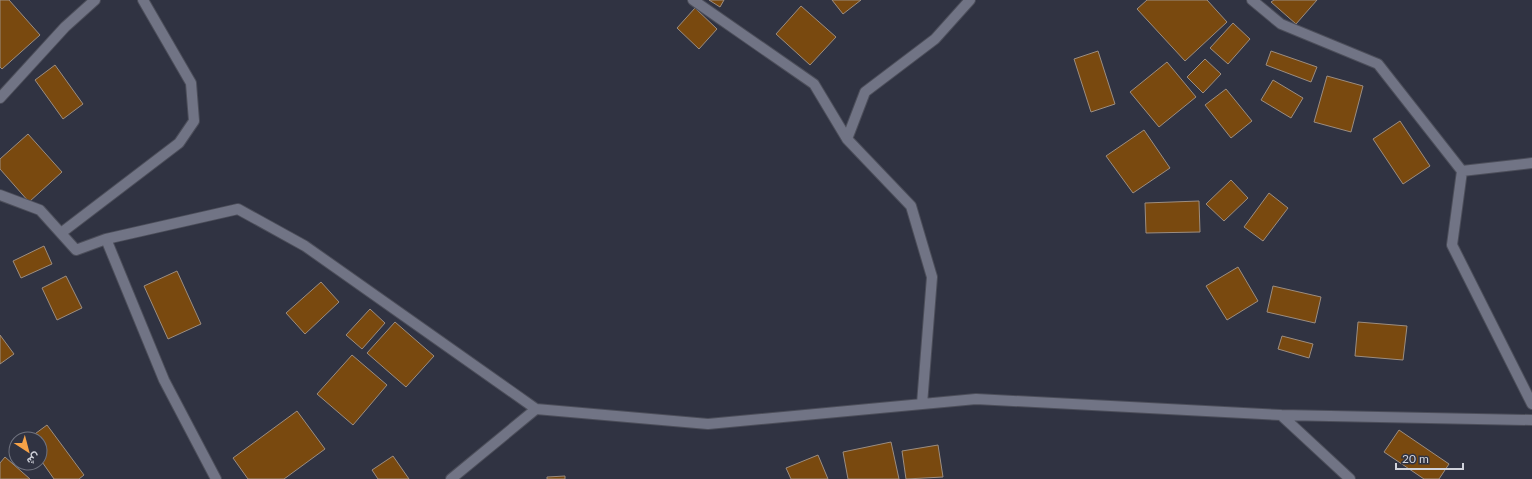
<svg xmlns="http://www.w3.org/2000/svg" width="1532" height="479" viewBox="0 0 1532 479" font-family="Lato,Vazirmatn,sans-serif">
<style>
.building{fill:#79490f;stroke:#9c8d80}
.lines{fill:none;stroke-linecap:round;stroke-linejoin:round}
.street-casing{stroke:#4c4e5a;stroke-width:12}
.street{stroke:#717485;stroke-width:10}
</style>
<rect width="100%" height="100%" fill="#303342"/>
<path class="building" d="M0 0H9L40 35 2 69 0 67Z
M709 0H724L720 7Z
M832 0H861L843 14Z
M1147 0H1207L1227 22 1185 61 1137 9Z
M1274 0H1317L1296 24 1271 2Z
M801 6 836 37 810 65 776 34Z
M695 8 717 29 699 49 677 28Z
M1233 23 1250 39 1228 64 1210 48Z
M1098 51 1115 104 1091 112 1074 59Z
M1271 51 1317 67 1311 82 1266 65Z
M1205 59 1221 74 1203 93 1187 77Z
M1167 62 1196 97 1159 127 1130 92Z
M55 65 83 104 63 119 35 80Z
M1327 76 1363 86 1351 132 1314 122Z
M1273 80 1303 98 1291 118 1261 100Z
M1226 89 1252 121 1231 138 1205 105Z
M1400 121 1430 166 1403 184 1373 139Z
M1144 130 1170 168 1133 193 1106 156Z
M28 134 62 172 29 202 0 169V159Z
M1231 180 1248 198 1224 221 1206 204Z
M1269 193 1288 208 1263 241 1244 227Z
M1199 201 1200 232 1146 233 1145 203Z
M44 246 52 264 21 278 13 261Z
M1238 267 1258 301 1227 320 1206 286Z
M177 271 201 324 168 339 144 286Z
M66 276 82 308 57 320 42 288Z
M321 282 339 302 305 334 286 313Z
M1273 286 1321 297 1315 323 1267 312Z
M370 309 385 323 362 349 346 335Z
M395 322 434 356 406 387 367 353Z
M1358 322 1407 326 1403 360 1355 356Z
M0 335 14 354 0 364Z
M1282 336 1313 344 1309 358 1278 349Z
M352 355 387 385 353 425 317 394Z
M297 411 325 449 284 479H248L233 458Z
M47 425 84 475 79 479H54L40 459V439H28Z
M1399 430 1449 464 1439 479H1424L1384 452Z
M891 442 899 479H848L843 452Z
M938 445 943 477 906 479 902 451Z
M818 455 828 479H791L786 468Z
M393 456 409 479H378L372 470Z
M5 457 30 479H0V463Z
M565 476V479H547V477Z"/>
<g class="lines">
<defs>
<path id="street" d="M693 0 814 84 847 139
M1252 0 1281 24 1378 64 1462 171 1452 245 1532 404
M0 98 65 27 95 0
M1462 171 1532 163
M0 195 40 210 76 250 106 239 238 209 305 246 536 409 708 424 976 399 1281 415 1350 479
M61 233 179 143 194 121 191 83 143 0
M106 239 164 380 216 479
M922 404 932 277 911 206 847 139 865 92 935 39 970 0
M1281 415 1532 420
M451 479 536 409"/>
</defs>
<use href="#street" class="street-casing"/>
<use href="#street" class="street"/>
</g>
<g transform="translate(28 451) rotate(144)"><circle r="19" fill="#303342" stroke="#70737f"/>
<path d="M0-3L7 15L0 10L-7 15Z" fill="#f6a247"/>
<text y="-6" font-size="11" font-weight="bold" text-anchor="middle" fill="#d0d2db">ش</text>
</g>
<path d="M1396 463v6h67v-6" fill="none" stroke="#d0d2db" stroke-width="2"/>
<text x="1402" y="463" font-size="12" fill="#d0d2db" stroke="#303342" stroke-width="3" paint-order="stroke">20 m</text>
</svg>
